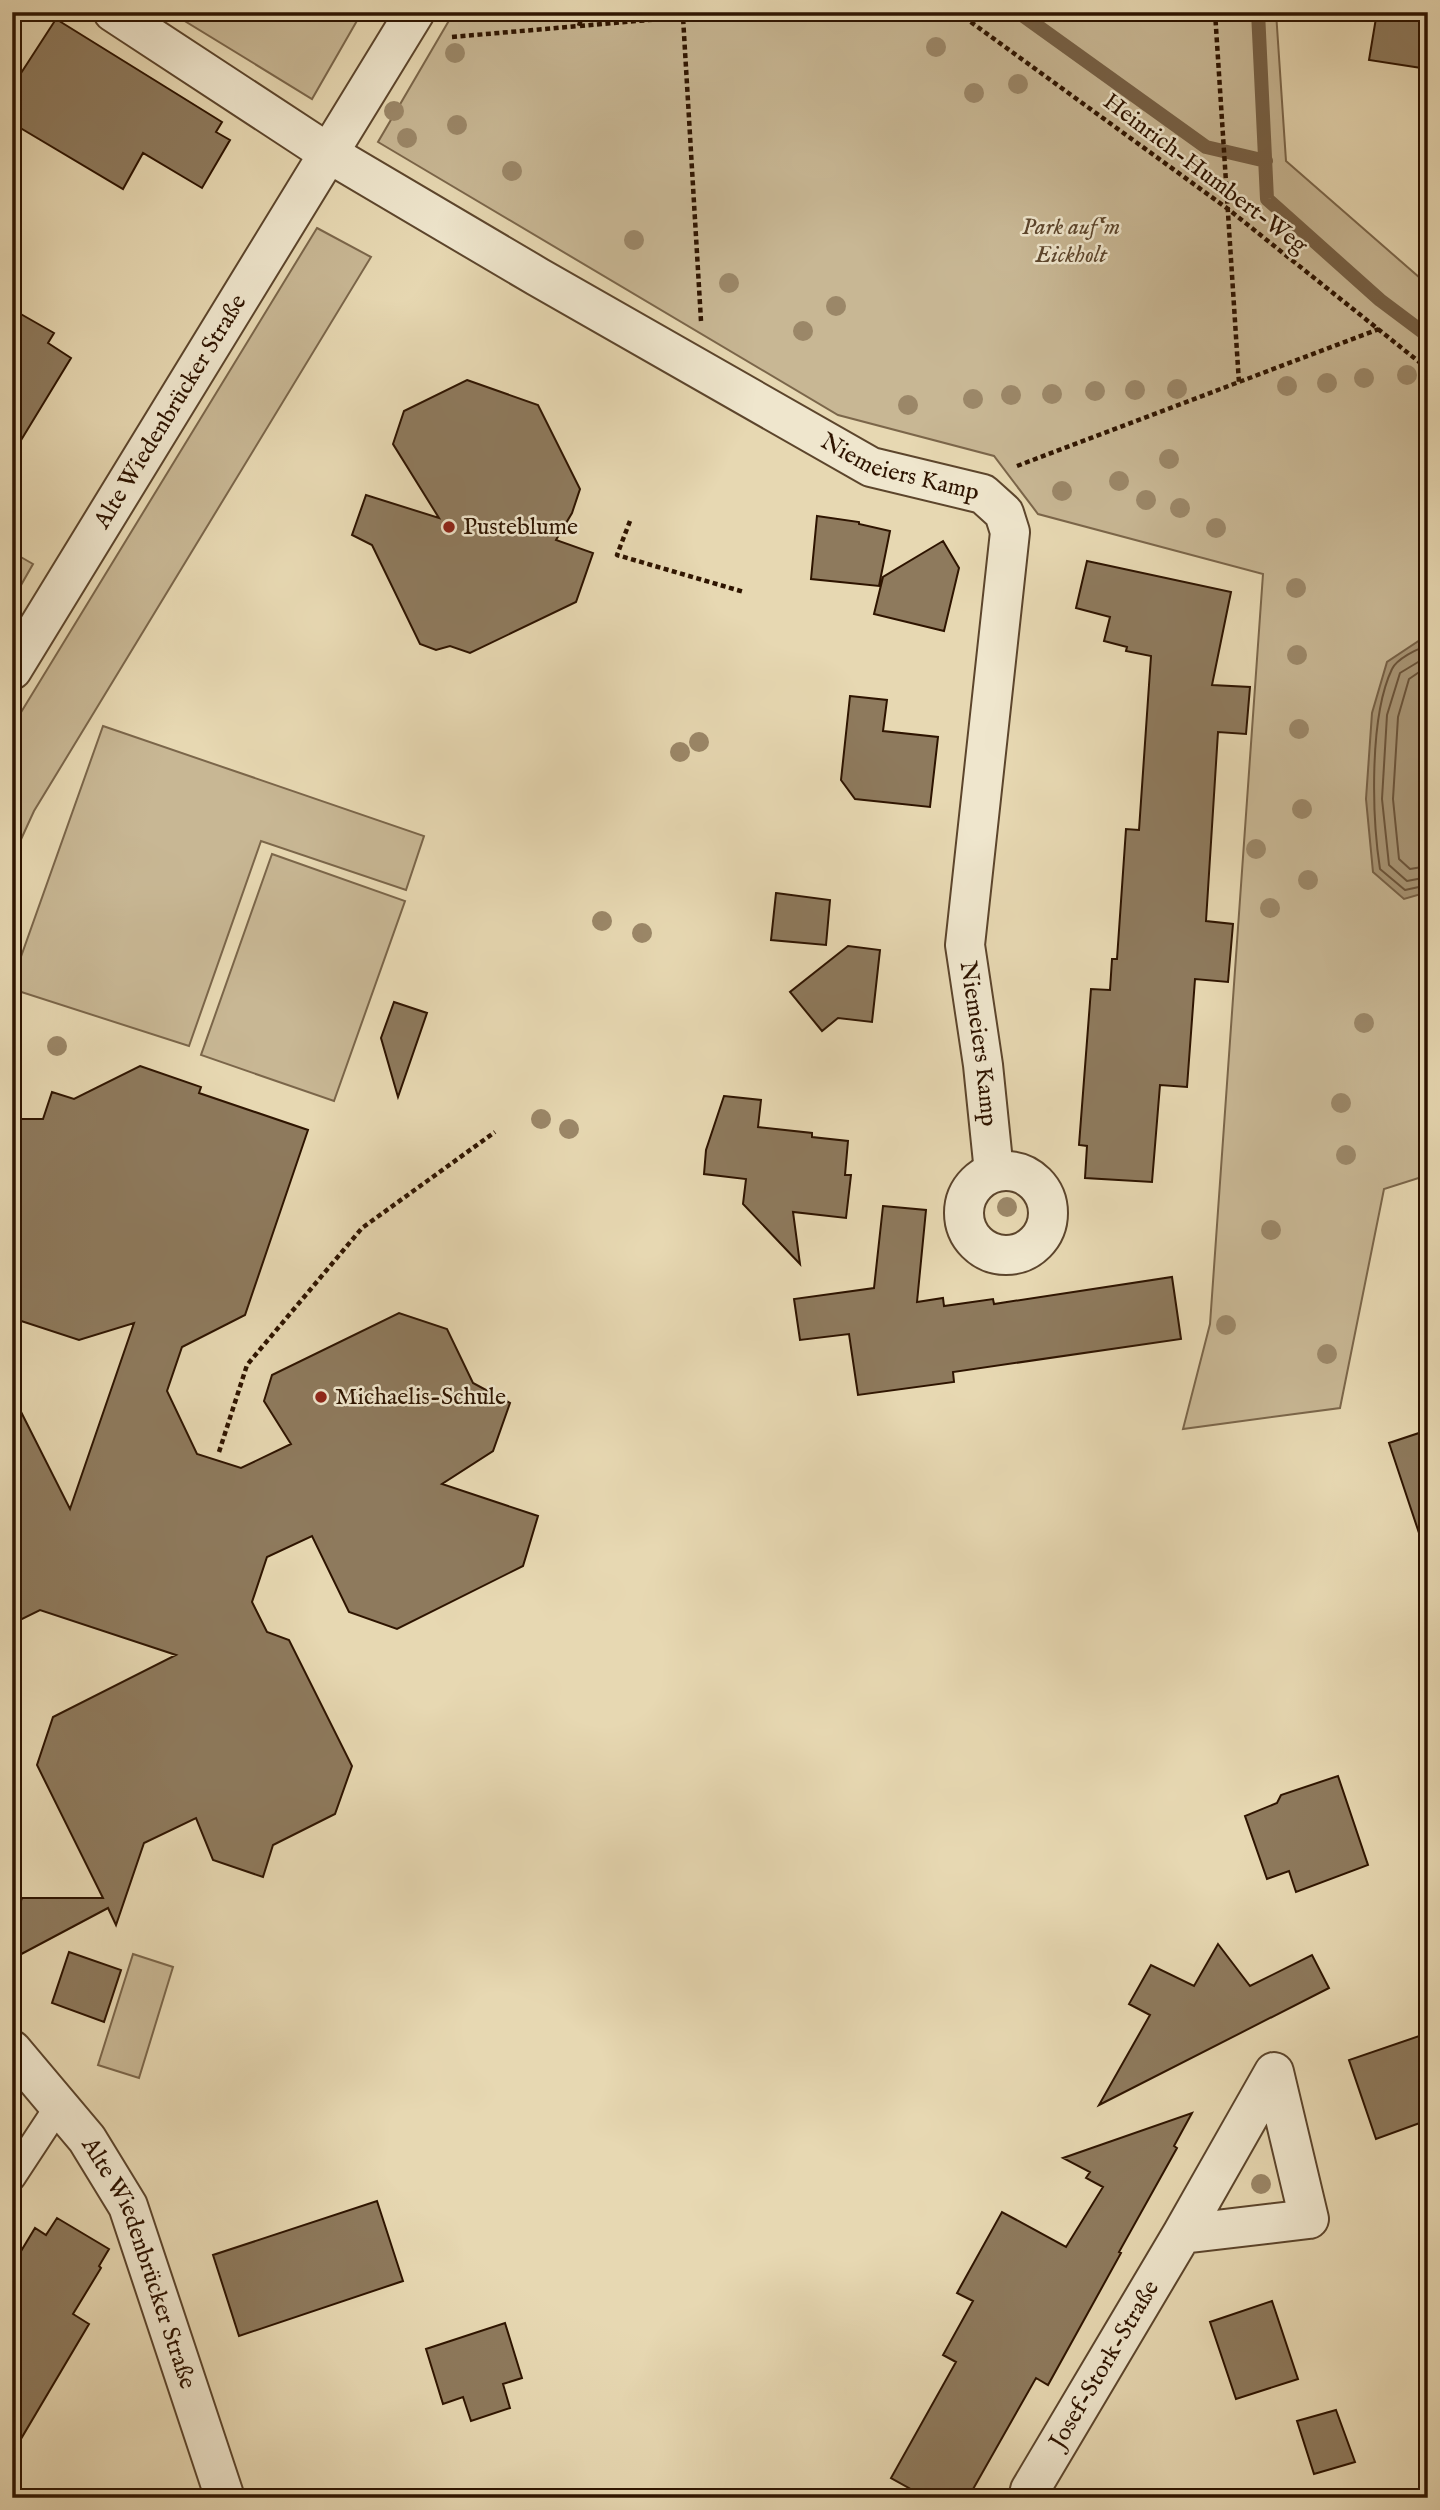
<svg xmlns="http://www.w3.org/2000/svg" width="1440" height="2510" viewBox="0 0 1440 2510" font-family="'IM FELL English',serif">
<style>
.green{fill:#c8b794;stroke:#7b664a;stroke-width:2}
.water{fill:#a89575;stroke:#776146;stroke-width:2}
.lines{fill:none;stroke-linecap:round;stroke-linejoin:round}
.shore{stroke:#6b543a;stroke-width:2}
.stream{stroke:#776146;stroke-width:14}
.building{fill:#8e7a5d;stroke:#2e1400;stroke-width:2}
.lane-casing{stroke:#5c452c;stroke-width:30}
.street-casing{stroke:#5c452c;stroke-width:42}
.path{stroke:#2e1400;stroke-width:4.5;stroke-dasharray:5 3.5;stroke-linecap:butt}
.lane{stroke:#efe6cd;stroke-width:26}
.street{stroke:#efe6cd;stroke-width:38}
.tree{fill:#9b8768}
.poi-dot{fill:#8f2418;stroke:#efe6cd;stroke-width:2.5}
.labels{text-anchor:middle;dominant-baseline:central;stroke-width:5;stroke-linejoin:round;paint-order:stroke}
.street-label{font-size:24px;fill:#2e1400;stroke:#efe6cd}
.park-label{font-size:24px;font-style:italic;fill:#5c452c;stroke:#efe6cd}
.poi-label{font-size:24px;fill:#2e1400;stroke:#efe6cd;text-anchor:start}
</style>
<rect width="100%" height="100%" fill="#e7d8b2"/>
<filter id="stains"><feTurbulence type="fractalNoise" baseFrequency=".00286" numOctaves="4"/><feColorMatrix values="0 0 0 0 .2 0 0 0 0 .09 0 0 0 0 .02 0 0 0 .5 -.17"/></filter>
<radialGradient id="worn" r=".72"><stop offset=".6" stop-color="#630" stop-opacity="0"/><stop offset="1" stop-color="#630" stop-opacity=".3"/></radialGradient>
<path class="green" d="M170 12H362L312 99Z
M454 12H1276L1286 161 1428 285V1175L1384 1189 1340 1408 1183 1429 1210 1324 1263 574 1038 514 994 456 838 415 378 142Z
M317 228 371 257 34 811 12 859V727Z
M12 552 33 564 12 601Z
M103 726 424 836 406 890 261 841 189 1046 12 989V982Z
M272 854 405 901 334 1101 201 1055Z
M133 1954 173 1967 139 2078 98 2065Z"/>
<path class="water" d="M1420 640H1428V892L1404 899 1373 872 1366 799 1372 713 1387 662Z"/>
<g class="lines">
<path class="shore" d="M1428 647C1418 647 1396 660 1392 669 1369 717 1372 817 1380 869L1405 890 1428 885
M1428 656 1400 673 1387 715 1382 799 1389 865 1407 881 1428 877
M1428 666 1409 679 1398 717 1393 799 1399 859 1410 869 1428 866"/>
<path class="stream" d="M1018 12 1206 147 1266 161
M1258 12 1267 199 1380 300 1428 336"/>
</g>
<path class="building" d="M1377 12H1428V69L1369 60Z
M56 19 222 122 216 132 230 140 202 188 143 153 123 189 12 123V87Z
M12 309 54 333 48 343 71 358 12 455Z
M467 380 538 405 580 489 572 513 556 540 593 553 576 602 470 653 450 646 436 650 420 644 372 545 352 535 366 495 439 518 393 444 404 411Z
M817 516 859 522V524L890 531 879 586 811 579Z
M943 541 959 568 944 631 874 614 883 577Z
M1087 561 1231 592 1212 685 1250 687 1246 734 1218 732 1206 921 1233 924 1228 982 1195 979 1187 1087 1160 1085 1152 1182 1085 1178 1087 1146 1079 1145 1091 989 1110 990 1112 959H1117L1126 829 1139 830 1151 656 1126 651 1127 647 1104 641 1110 617 1076 608Z
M850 696 887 700 883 731 938 737 930 807 855 799 841 780Z
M776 893 830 900 826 945 771 940Z
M848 946 880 950 872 1022 838 1018 822 1031 790 992Z
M394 1002 427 1013 398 1097 381 1038Z
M140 1066 201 1087 199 1093 308 1130 245 1315 182 1347 167 1391 197 1454 241 1468 291 1444 264 1401 272 1375 399 1313 447 1329 473 1383 510 1403 493 1451 442 1484 538 1516 523 1566 397 1629 349 1612 312 1536 267 1557 252 1602 267 1632 289 1640 352 1766 335 1814 273 1845 263 1877 213 1860 196 1818 144 1843 116 1925 108 1908 12 1959V1926L22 1898H103L37 1765 53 1717 176 1655 40 1610 12 1624V1394L70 1509 134 1323 79 1340 12 1318V1119H43L52 1092 74 1099Z
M724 1096 761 1100 758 1127 812 1133V1137L848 1141 845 1175H851L846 1218 793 1212 800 1264 743 1204 746 1179 704 1174 706 1150Z
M883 1206 926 1210 917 1302 943 1298 944 1306 993 1299 994 1304 1172 1277 1181 1339 953 1372 954 1382 858 1395 849 1334 800 1340 794 1299 874 1288Z
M1428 1430V1538L1421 1539 1389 1443Z
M1338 1776 1368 1865 1296 1892 1289 1871 1267 1879 1245 1816 1277 1803 1281 1795Z
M1218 1944 1250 1986 1312 1955 1329 1988 1099 2105 1150 2015 1129 2004 1151 1965 1194 1986Z
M69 1952 121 1970 104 2022 52 2003Z
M1428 2033V2120L1376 2139 1349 2060Z
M1192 2113 1174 2146 1177 2148 1119 2252 1121 2253 1048 2385 1036 2378 968 2498H927L891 2478 956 2362 943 2355 973 2301 957 2293 1002 2212 1066 2247 1103 2187 1086 2178 1090 2172 1063 2158Z
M377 2201 403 2281 239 2336 213 2255Z
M57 2218 109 2249 99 2266 101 2268 73 2314 89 2324 12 2454V2266L35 2228 46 2235Z
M1272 2301 1298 2379 1236 2399 1210 2322Z
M505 2323 522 2378 503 2384 510 2408 471 2421 463 2397 443 2404 426 2349Z
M1336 2410 1355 2462 1314 2474 1297 2421Z"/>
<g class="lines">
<defs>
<path id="lane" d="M12 2177 60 2104"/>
<g id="street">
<path id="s1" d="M113 12 328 153 538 277 871 467 983 494 1004 513 1010 532 965 945 983 1065 994 1172"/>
<path id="s2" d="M12 670 415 12"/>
<circle cx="1006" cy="1213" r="42"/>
<path id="s3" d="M12 2050 87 2139 128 2206 225 2498"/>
<path id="s4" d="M1028 2498 1030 2490 1182 2234 1274 2072 1309 2219 1182 2234"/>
</g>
</defs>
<use href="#lane" class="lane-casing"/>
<use href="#street" class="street-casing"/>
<path class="path" d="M687 12 683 17 701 321
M957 12 1228 209 1428 369
M1215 12 1239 383
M580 26 683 17
M452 37 579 26 583 12
M1017 466 1379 329
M630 521 617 555 744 592
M219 1452 247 1365 362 1228 495 1132"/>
<use href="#lane" class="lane"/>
<use href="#street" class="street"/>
</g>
<g class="tree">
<circle cx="936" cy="47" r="10"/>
<circle cx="455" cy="53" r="10"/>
<circle cx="1018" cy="84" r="10"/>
<circle cx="974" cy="93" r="10"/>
<circle cx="394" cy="111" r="10"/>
<circle cx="457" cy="125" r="10"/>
<circle cx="407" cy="138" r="10"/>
<circle cx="512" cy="171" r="10"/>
<circle cx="634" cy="240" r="10"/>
<circle cx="729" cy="283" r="10"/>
<circle cx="836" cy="306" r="10"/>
<circle cx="803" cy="331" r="10"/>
<circle cx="1407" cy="375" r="10"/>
<circle cx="1364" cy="378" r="10"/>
<circle cx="1327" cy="383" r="10"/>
<circle cx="1287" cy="386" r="10"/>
<circle cx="1177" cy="389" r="10"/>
<circle cx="1135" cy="390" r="10"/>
<circle cx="1095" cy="391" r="10"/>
<circle cx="1052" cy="394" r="10"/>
<circle cx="1011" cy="395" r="10"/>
<circle cx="973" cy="399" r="10"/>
<circle cx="908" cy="405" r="10"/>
<circle cx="1169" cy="459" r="10"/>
<circle cx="1119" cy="481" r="10"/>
<circle cx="1062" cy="491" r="10"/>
<circle cx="1146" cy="500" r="10"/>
<circle cx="1180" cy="508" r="10"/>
<circle cx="1216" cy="528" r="10"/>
<circle cx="1296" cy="588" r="10"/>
<circle cx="1297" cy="655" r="10"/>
<circle cx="1299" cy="729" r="10"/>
<circle cx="699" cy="742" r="10"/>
<circle cx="680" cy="752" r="10"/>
<circle cx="1302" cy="809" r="10"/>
<circle cx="1256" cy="849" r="10"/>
<circle cx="1308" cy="880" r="10"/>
<circle cx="1270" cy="908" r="10"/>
<circle cx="602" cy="921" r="10"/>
<circle cx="642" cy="933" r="10"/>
<circle cx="1364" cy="1023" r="10"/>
<circle cx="57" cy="1046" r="10"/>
<circle cx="1341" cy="1103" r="10"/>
<circle cx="541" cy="1119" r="10"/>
<circle cx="569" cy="1129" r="10"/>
<circle cx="1346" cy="1155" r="10"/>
<circle cx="1007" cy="1207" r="10"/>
<circle cx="1271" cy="1230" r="10"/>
<circle cx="1226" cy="1325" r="10"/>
<circle cx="1327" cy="1354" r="10"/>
<circle cx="1261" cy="2184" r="10"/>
</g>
<g class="poi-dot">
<circle cx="449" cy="527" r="7"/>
<circle cx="321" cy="1397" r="7"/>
</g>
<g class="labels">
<g class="street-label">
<text transform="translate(1205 174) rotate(37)">Heinrich-Humbert-Weg</text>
<text stroke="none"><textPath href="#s2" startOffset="303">Alte Wiedenbrücker Straße</textPath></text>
<text stroke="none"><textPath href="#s1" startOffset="912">Niemeiers Kamp</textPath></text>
<text stroke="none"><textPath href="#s1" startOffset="1563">Niemeiers Kamp</textPath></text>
<text stroke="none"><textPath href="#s3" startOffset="252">Alte Wiedenbrücker Straße</textPath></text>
<text stroke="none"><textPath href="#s4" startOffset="154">Josef-Stork-Straße</textPath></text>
</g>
<g class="park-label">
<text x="1071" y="227">Park auf‘m<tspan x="1071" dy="28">Eickholt</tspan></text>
</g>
<g class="poi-label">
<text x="463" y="527">Pusteblume</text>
<text x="335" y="1397">Michaelis-Schule</text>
</g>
</g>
<rect width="1440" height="2510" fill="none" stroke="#e7d8b2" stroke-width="42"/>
<rect x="14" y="14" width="1412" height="2482" fill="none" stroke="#2e1400" stroke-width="3.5"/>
<rect x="21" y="21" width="1398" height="2468" fill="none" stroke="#2e1400" stroke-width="2"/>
<rect width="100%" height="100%" filter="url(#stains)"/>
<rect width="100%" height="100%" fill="url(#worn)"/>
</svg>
